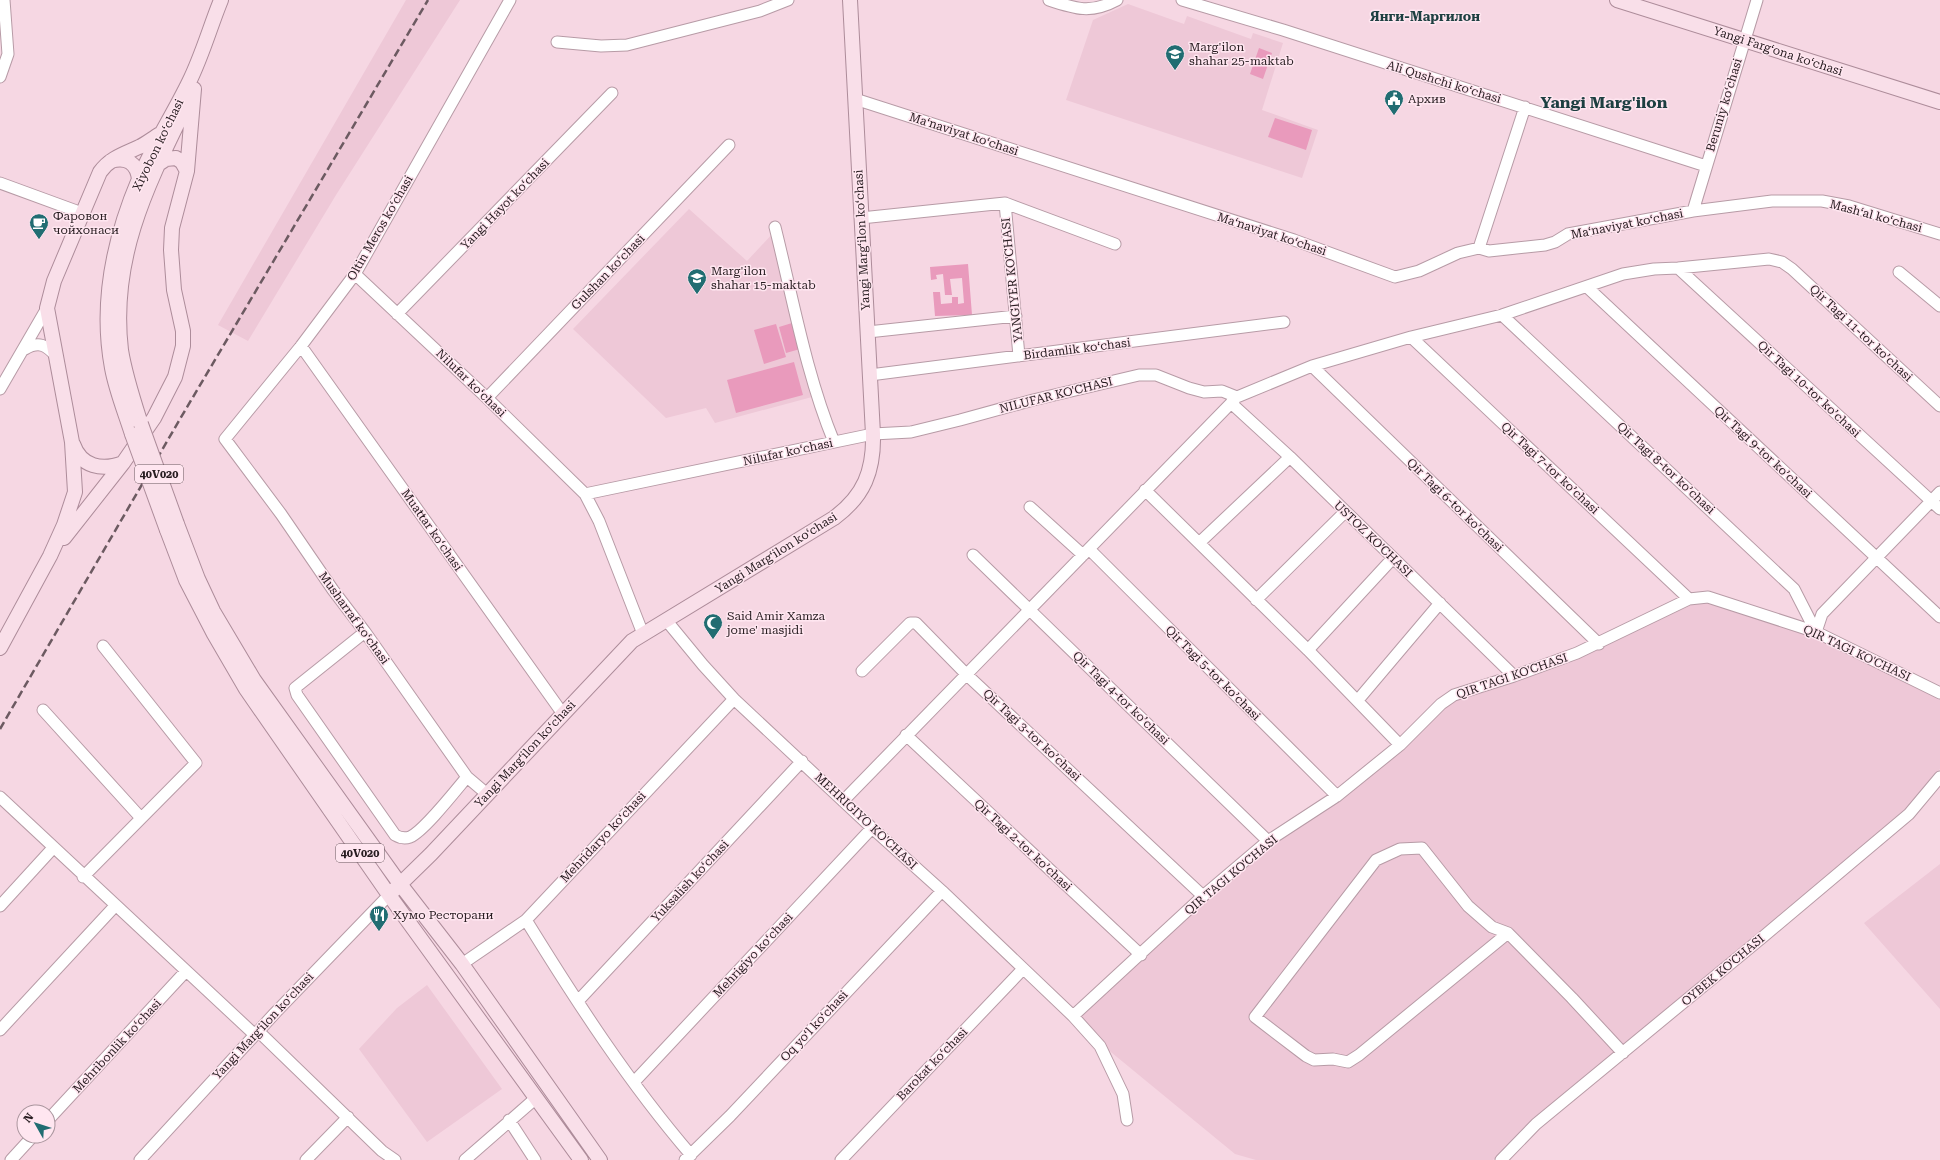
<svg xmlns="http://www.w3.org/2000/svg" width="1940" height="1160" viewBox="0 0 1940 1160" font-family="'Roboto Serif',serif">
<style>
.built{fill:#eec8d7}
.green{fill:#e99abc}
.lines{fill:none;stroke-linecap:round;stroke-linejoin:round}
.minor-casing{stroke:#b79ba6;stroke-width:13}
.major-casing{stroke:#ad8c9a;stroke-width:16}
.minor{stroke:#fff;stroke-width:11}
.major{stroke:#f9dfe9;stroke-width:14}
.rail{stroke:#6c5a61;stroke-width:2.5;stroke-dasharray:8 4;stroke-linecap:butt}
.major-bridge-casing{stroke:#ad8c9a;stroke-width:16;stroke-linecap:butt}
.major-bridge{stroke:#f9dfe9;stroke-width:14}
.labels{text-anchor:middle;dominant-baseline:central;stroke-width:3;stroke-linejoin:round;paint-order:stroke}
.shield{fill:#ffe6f0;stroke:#68595e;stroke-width:1}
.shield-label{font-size:11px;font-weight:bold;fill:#271c20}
.poi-label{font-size:12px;fill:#271c20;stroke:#ffe6f0;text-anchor:start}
.street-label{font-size:12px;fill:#271c20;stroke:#ffe6f0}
.neighbourhood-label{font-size:13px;font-weight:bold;fill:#1d3f41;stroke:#ffe6f0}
.district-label{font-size:16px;font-weight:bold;fill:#1d3f41;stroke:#ffe6f0}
</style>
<rect width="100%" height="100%" fill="#f6d7e3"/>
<path class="built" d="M406 0H460L336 195 248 341 218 325Z
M1128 4 1184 24 1187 16 1251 39 1253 33 1283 43 1262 110 1318 130 1302 178 1066 100 1093 20Z
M689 209 747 261 774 232 812 397 715 423 706 408 666 418 573 329Z
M1705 599 1744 611 1858 656 1940 697V769L1918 798 1493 1160H1256L1235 1154 1106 1048 1077 1016 1206 895 1454 698 1580 655Z
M1940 864V1009L1864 923Z
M427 985 502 1089 427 1142 359 1049 397 1008Z"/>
<path class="green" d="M1259 48 1272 53 1263 79 1250 74Z
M1275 118 1312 130 1306 150 1268 137Z
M968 264 972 315 935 316 933 292H940L941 304 952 303V297H958V304L964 303 962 278 950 279 952 295H945L943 274 936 275 937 279 931 280 930 267Z
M792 323 800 349 786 353 779 327Z
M776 324 786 357 764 364 754 330Z
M794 362 803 395 736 413 727 380Z"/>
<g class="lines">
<defs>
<path id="minor" d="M1049 0C1076 9 1091 14 1117 0
M1182 0 1283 30 1706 166
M557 42 601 46 627 45 760 11 788 0
M0 77 8 54 4 0
M855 99 1294 240 1395 277 1419 271 1458 253 1479 248 1489 251 1545 245 1555 242 1568 234 1693 211 1772 201H1822L1849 206 1940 234
M0 183 82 213
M1005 203 1115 244
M1693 211 1757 0
M861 218 1005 203 1019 356
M775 227C793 299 806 374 834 442
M1479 248 1525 107
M1678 268 1940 509
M1899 272 1940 306
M355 274 487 398 585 494 599 521 643 634
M1587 287 1940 617
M397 314 612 93
M1502 315 1794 589 1816 632
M868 332 1016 316
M1411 337 1689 599
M301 346 563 714
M25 349C39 341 46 345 56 356
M1312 366 1599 644
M870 375 1284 322
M0 389 47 308
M487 398 729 145
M1231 403 1290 457 1514 676
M1145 490 1308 650 1400 745
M585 494 873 434 911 432 960 420 1033 400 1139 375H1156L1189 388 1204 392 1222 391 1237 397
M1030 507 1083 555
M1199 543 1290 457
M1089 549 1337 796
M973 555 1268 841
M1256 600 1345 512
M666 620 703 665 734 699 872 828 942 891 1073 1016 1100 1046 1123 1094 1127 1120
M365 632 295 688 297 695 395 835C400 838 404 839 410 837 424 831 456 790 467 777
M1816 632 1822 614 1940 492
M1308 650 1393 558
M862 671 910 623H916L967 675 1203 896
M1358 700 1440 603
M43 710 141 818
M906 735 1141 955
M487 794 467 777 365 632 333 590 281 514 225 439 301 346 355 274 510 0
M0 797 255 1035
M843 801 1237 397 1312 366 1411 337 1502 315 1623 274 1654 269 1678 268 1769 259 1782 262 1792 269 1940 406
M83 877 196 763 103 646
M0 906 53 848
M526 920C576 1001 629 1083 691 1155
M1508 933 1359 1055 1348 1062 1333 1059 1314 1060 1306 1056 1255 1017 1376 860 1400 849 1422 848 1468 906 1492 927 1508 933 1572 998 1623 1053
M462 964 526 920 734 699
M578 1001 802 761
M1073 1016 1203 896 1268 841 1337 796 1400 745 1441 704 1454 695 1514 676 1577 653 1689 599 1708 597 1816 632 1940 693
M0 1030 115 906
M258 1031 382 1151 395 1160
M634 1082 872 828
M48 1120 186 971
M509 1120 535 1160
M11 1160 33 1136
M140 1160 275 1013 389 895
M306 1160 348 1117
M465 1160 536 1098
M685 1160 730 1116 942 891
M841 1160 1023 969
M1501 1160 1536 1124 1764 936 1909 814 1940 777"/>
<path id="major" d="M1617 0 1940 102
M111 161C126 156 137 163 139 179
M157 165 166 159 176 158 182 162 187 171
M141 424C133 399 125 375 121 350 110 257 148 184 187 104
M132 434C125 412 116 390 112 368 100 304 114 238 139 179 153 145 173 115 189 82 202 56 210 27 221 0
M73 444C81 467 102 471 123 463
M177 524 198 579 213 611 254 680 400 884 462 964 600 1160
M167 530 186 580 214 634 246 689 389 895 581 1160
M64 538 123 463 154 418 175 377 183 346V331L174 290 171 250 172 228 187 171 194 89
M0 648 50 556 64 525 75 492 72 442 47 308 54 281 100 172C110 158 124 154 139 147 146 144 153 138 160 134
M389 895 431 854 632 641 834 518C864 496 874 471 873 434L850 0"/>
</defs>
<use href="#minor" class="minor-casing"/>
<use href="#major" class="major-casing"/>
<use href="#minor" class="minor"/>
<use href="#major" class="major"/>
<path class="rail" d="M0 729 180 419 428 0"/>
<defs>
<path id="major-bridge" d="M141 424 177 524
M132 434 167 530"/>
</defs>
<use href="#major-bridge" class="major-bridge-casing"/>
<use href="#major-bridge" class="major-bridge"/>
</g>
<defs>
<symbol id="school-pin" viewBox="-11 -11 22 30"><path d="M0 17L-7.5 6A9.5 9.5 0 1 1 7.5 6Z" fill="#216d72" stroke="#ffe6f0"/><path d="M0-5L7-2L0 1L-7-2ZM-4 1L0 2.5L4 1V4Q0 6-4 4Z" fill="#fff"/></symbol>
<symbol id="civic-pin" viewBox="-11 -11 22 30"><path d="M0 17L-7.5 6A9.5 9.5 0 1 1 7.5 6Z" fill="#216d72" stroke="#ffe6f0"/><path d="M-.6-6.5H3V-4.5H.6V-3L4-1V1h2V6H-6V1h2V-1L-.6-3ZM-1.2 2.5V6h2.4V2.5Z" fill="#fff"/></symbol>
<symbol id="cafe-pin" viewBox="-11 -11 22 30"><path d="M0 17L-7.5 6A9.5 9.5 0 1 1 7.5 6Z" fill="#216d72" stroke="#ffe6f0"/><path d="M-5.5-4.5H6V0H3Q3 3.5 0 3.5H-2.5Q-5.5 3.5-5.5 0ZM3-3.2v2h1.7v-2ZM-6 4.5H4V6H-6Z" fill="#fff"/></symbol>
<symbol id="mosque-pin" viewBox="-11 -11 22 30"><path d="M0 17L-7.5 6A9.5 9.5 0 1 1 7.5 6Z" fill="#216d72" stroke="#ffe6f0"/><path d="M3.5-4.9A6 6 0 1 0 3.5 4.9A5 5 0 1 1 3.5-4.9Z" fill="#fff"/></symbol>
<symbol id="restaurant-pin" viewBox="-11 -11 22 30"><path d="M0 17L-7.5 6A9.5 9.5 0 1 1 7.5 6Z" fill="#216d72" stroke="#ffe6f0"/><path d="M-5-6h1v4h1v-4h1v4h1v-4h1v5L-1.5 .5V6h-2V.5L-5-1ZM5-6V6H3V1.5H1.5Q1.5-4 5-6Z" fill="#fff"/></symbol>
</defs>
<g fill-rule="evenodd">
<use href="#school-pin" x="1164" y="43" width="22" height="30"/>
<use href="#civic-pin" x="1383" y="88" width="22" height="30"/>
<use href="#cafe-pin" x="28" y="212" width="22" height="30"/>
<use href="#school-pin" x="686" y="267" width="22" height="30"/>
<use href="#mosque-pin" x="702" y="612" width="22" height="30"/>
<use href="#restaurant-pin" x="368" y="904" width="22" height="30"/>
</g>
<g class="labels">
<g class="shield">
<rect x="135" y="465" width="48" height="18" rx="3"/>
<rect x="336" y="844" width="48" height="18" rx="3"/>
</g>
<g class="shield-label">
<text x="159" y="474">40V020</text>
<text x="360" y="853">40V020</text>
</g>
<g class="poi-label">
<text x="1189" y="47">Marg'ilon<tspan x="1189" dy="14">shahar 25-maktab</tspan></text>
<text x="1408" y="99">Архив</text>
<text x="53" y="216">Фаровон<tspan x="53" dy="14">чойхонаси</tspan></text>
<text x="711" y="271">Marg'ilon<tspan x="711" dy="14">shahar 15-maktab</tspan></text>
<text x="727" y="616">Said Amir Xamza<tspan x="727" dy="14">jome' masjidi</tspan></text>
<text x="393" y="915">Хумо Ресторани</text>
</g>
<g class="street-label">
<text transform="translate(1778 51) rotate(18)">Yangi Fargʻona koʻchasi</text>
<text transform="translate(1444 82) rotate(17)">Ali Qushchi koʻchasi</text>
<text transform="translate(1724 105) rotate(-73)">Beruniy koʻchasi</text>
<text transform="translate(964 134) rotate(18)">Maʻnaviyat koʻchasi</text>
<text transform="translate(158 145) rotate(-64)">Xiyobon koʻchasi</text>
<text transform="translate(505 204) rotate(-46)">Yangi Hayot koʻchasi</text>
<text transform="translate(1876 216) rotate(15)">Mashʻal koʻchasi</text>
<text transform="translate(1627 224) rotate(-11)">Maʻnaviyat koʻchasi</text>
<text transform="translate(380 228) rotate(-60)">Oltin Meros koʻchasi</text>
<text transform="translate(1272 234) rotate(18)">Maʻnaviyat koʻchasi</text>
<text transform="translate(862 240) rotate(-93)">Yangi Margʻilon koʻchasi</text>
<text transform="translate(608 272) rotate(-46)">Gulshan koʻchasi</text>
<text transform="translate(1012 280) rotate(-96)">YANGIYER KO'CHASI</text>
<text transform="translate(1861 333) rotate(43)">Qir Tagi 11-tor koʼchasi</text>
<text transform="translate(1077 349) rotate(-7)">Birdamlik koʻchasi</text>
<text transform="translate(471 383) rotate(44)">Nilufar koʻchasi</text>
<text transform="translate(1809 389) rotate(43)">Qir Tagi 10-tor koʼchasi</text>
<text transform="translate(1056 395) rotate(-14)">NILUFAR KO'CHASI</text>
<text transform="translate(788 452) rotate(-12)">Nilufar koʻchasi</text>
<text transform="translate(1763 452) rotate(43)">Qir Tagi 9-tor koʼchasi</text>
<text transform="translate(1550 468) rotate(43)">Qir Tagi 7-tor koʼchasi</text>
<text transform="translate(1666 468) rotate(43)">Qir Tagi 8-tor koʼchasi</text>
<text transform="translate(1455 505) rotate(44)">Qir Tagi 6-tor koʼchasi</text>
<text transform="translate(432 530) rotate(55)">Muattar koʻchasi</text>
<text transform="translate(1373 539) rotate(44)">USTOZ KO'CHASI</text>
<text transform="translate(776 553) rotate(-32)">Yangi Margʻilon koʻchasi</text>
<text transform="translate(354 618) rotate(54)">Musharraf koʻchasi</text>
<text transform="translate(1857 653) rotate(25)">QIR TAGI KO'CHASI</text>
<text transform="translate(1213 673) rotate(45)">Qir Tagi 5-tor koʼchasi</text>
<text transform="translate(1512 676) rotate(-19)">QIR TAGI KO'CHASI</text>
<text transform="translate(1121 698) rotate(44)">Qir Tagi 4-tor koʼchasi</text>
<text transform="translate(1032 735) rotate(43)">Qir Tagi 3-tor koʼchasi</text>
<text transform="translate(525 754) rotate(-47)">Yangi Margʻilon koʻchasi</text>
<text transform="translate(866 821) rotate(43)">MEHRIGIYO KO'CHASI</text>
<text transform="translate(603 837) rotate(-47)">Mehridaryo koʻchasi</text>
<text transform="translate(1023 845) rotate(43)">Qir Tagi 2-tor koʼchasi</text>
<text transform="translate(1231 875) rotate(-40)">QIR TAGI KO'CHASI</text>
<text transform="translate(690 881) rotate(-47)">Yuksalish koʻchasi</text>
<text transform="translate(753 955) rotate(-47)">Mehrigiyo koʻchasi</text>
<text transform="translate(1723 970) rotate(-40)">OYBEK KO'CHASI</text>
<text transform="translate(263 1026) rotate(-47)">Yangi Margʻilon koʻchasi</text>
<text transform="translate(814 1026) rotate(-47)">Oq yoʻl koʻchasi</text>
<text transform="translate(117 1046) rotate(-47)">Mehribonlik koʻchasi</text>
<text transform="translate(932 1064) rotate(-46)">Barokat koʻchasi</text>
</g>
<g class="neighbourhood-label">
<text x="1425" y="16">Янги-Маргилон</text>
</g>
<g class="district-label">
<text x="1604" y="102">Yangi Marg'ilon</text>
</g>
</g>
<g transform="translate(36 1124) rotate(309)"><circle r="19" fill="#ffe6f0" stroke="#a9959d"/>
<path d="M0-3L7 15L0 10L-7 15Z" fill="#216d72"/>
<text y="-6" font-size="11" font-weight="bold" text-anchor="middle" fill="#271c20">N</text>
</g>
</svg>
